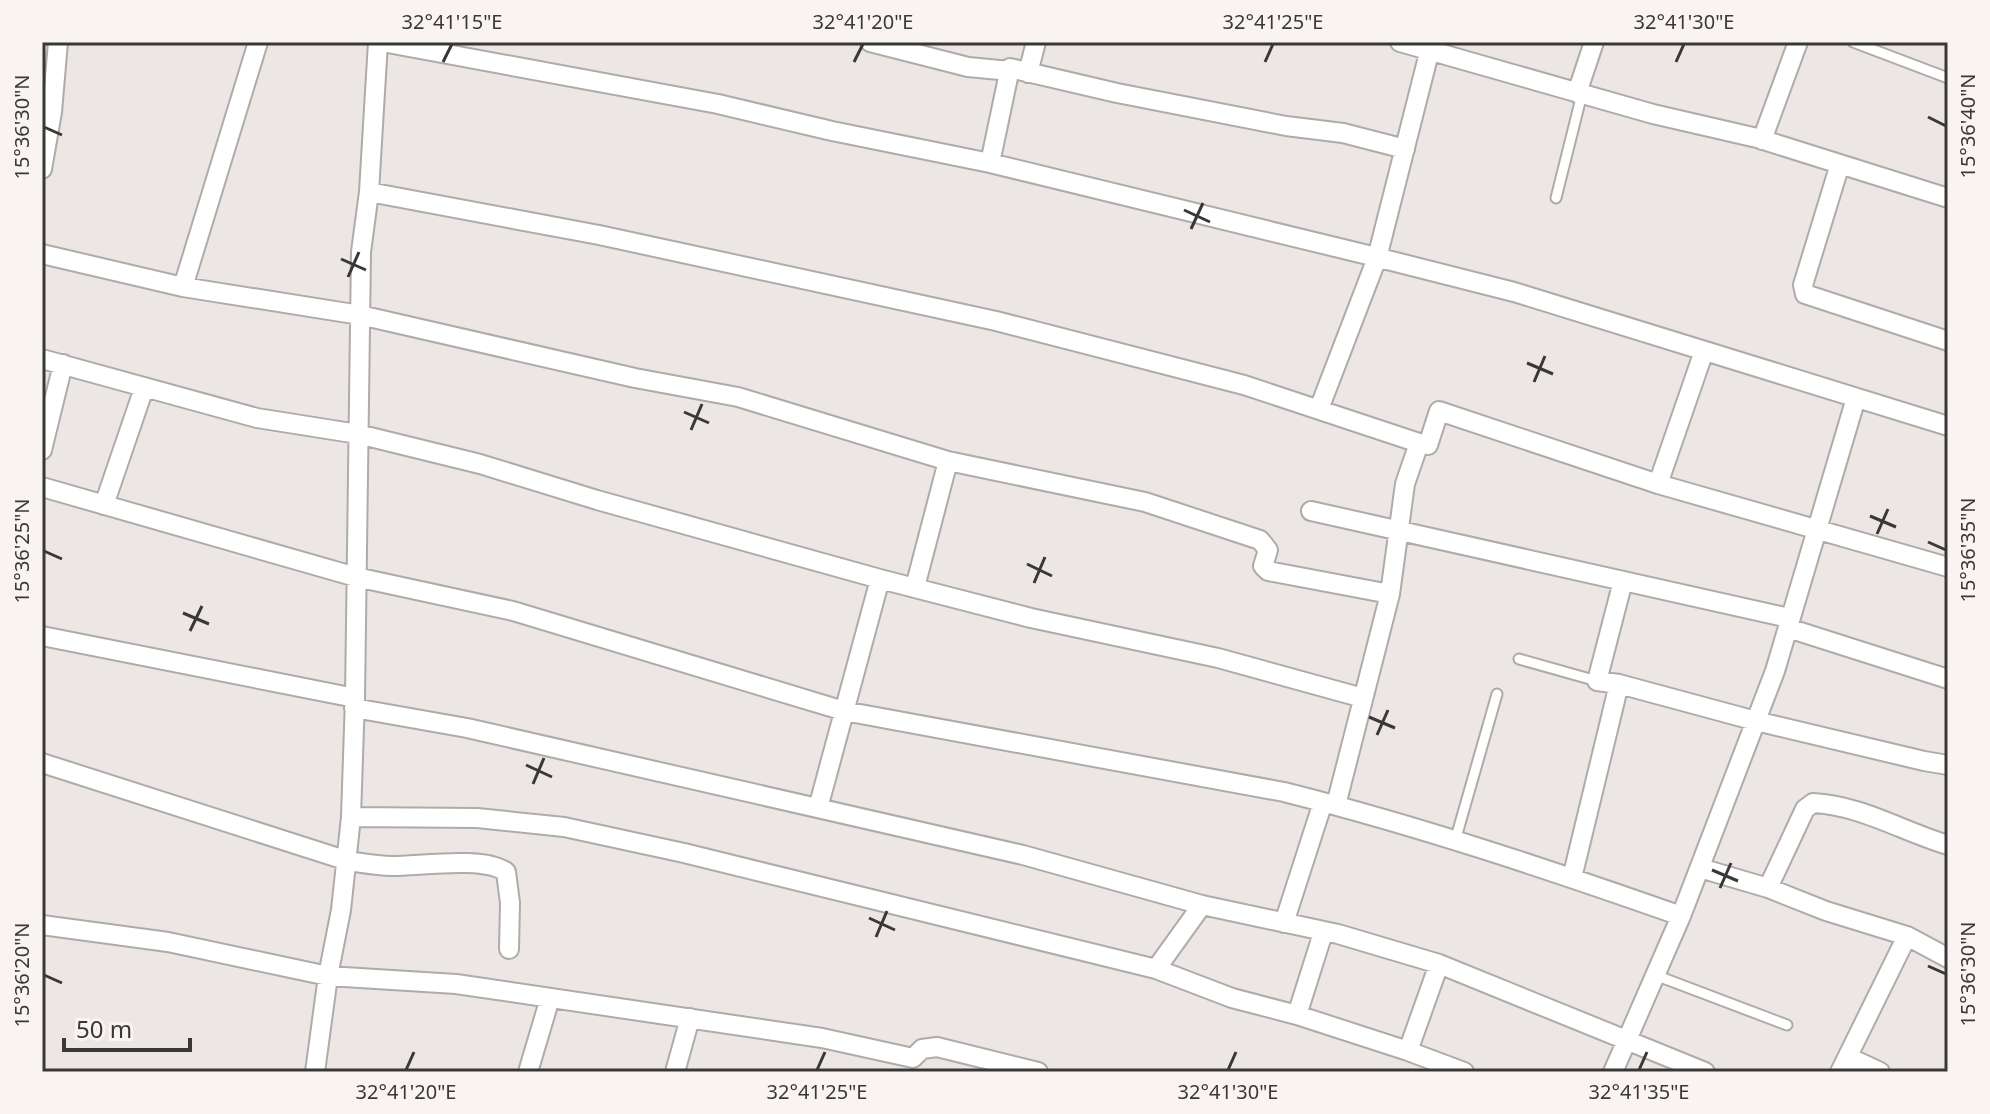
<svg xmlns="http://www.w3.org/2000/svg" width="1990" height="1114" viewBox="0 0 1990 1114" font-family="'Noto Sans',sans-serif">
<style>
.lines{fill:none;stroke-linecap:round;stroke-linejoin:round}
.service-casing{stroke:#afaba8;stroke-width:13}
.minor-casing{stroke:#afaba8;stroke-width:22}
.service{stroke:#fff;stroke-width:9}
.minor{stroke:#fff;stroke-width:18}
.ticks{fill:none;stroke:#3a3837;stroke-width:3}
.neatline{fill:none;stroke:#3a3837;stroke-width:3}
.ticks-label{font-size:20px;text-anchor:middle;fill:#3a3837}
</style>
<rect width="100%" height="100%" fill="#ece7e4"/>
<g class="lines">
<defs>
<path id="service" d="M1853 42 1948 78
M1556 198 1582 94
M1519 659 1597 681
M1455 841 1497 694
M1655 975 1787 1025"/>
<path id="minor" d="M382 42 718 104 832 131 990 163 1368 255 1514 292 1948 426
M870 42 968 67 1010 71
M1400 42 1653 114 1757 138 1948 198
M1028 73 1036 42
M1577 93 1594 42
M1762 140 1798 42
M990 163 1010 68 1117 93 1286 126 1343 133 1405 149
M1840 164 1803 285 1805 294 1948 341
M42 169 52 112 58 42
M369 192 599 235 996 321 1244 385 1419 443
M42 254 183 287 360 315 635 378 738 397 948 461 1145 502 1260 540 1268 550 1263 566 1268 571 1390 594
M183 287 258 42
M42 359 257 418 358 434 480 464 597 500 880 579 1031 618 1218 658 1363 698
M1319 409 1377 258 1430 49 1427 42
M42 450 63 364
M1658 484 1704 351
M42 487 356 577 513 611 844 711 1284 792C1419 826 1550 870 1681 916
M104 505 144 388
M1311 511 1789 618
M1623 581 1597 681 1619 684 1756 721 1924 761 1948 765
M915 587 948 461
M1788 628 1948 679
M42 636 355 698
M354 708 467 728 1023 855 1202 905
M42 763 348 861C362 863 377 866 392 866 421 866 484 856 506 872L510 903 509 949
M1336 805 1390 594 1405 484 1419 443 1428 445 1439 411 1658 484 1948 567
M818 808 880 579
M351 817 477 818 564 827 684 853 1156 969 1202 905 1338 934 1439 964 1705 1072
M1948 845C1904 832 1860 805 1813 803L1805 809 1768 888 1826 911 1907 936 1948 958
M1700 868 1768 888
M1572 878 1619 684
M1284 923 1323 802
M42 925 168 942 328 976 456 984 822 1038 913 1058 922 1049 937 1047 1038 1072
M1156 969 1232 998 1297 1015 1408 1051 1439 964
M1297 1015 1323 933
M1408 1051 1464 1072
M1848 1057 1880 1072
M315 1072 328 976 341 910 351 817 355 698 361 252 369 192 378 42
M528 1072 550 998
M675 1072 690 1018
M1613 1072 1681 916 1775 671 1856 398
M1840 1072 1907 936"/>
</defs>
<use href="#service" class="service-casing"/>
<use href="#minor" class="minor-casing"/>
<use href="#service" class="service"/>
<use href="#minor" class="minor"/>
</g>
<path class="ticks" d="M443 62 452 44M854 62 863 44M1265 62 1273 44M1676 62 1684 44M1928 117 1946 126M44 127 62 135M1184 210 1210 222M1191 229 1203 203M341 259 366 270M348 277 359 252M1527 363 1553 374M1534 382 1545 356M684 412 709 423M691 430 702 404M1870 516 1896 527M1877 534 1888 509M1928 542 1946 550M44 551 62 559M1027 564 1052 576M1034 583 1045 557M183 613 209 624M190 631 202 606M1369 717 1395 728M1377 735 1388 710M526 765 552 777M533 784 544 758M1712 870 1738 881M1720 888 1731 863M869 918 895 930M876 937 887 911M1928 966 1946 974M44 975 62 983M406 1070 414 1052M817 1070 825 1052M1228 1070 1236 1052M1639 1070 1647 1052"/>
<rect width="1990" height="1114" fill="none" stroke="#f9f4f2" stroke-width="88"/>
<path d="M64 1038v12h126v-12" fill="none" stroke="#3a3837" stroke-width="4"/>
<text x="76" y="1038" font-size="24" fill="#3a3837" stroke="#f9f4f2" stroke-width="6" paint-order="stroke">50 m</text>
<rect x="44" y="44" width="1902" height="1026" class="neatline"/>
<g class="ticks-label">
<text x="452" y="29">32°41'15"E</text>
<text x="863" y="29">32°41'20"E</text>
<text x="1273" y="29">32°41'25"E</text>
<text x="1684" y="29">32°41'30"E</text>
<text transform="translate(1968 126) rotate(-90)" y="7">15°36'40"N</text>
<text transform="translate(22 127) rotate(-90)" y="7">15°36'30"N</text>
<text transform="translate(1968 550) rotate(-90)" y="7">15°36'35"N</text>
<text transform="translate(22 551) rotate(-90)" y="7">15°36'25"N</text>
<text transform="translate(1968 974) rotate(-90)" y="7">15°36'30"N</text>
<text transform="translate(22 975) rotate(-90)" y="7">15°36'20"N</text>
<text x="406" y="1099">32°41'20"E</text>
<text x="817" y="1099">32°41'25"E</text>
<text x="1228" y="1099">32°41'30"E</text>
<text x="1639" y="1099">32°41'35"E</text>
</g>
</svg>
